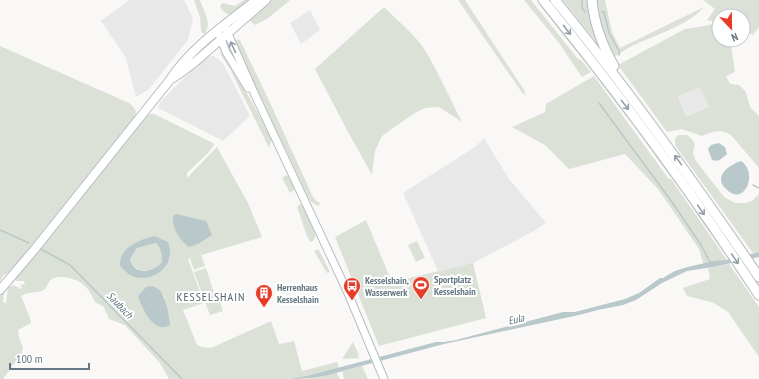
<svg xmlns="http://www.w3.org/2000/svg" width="759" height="379" viewBox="0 0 759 379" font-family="'PT Sans Narrow',sans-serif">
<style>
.built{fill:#e7e8e7}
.green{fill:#dbe1d7;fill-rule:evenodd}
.water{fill:#b9c8ca;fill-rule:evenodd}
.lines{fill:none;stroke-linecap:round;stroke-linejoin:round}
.stream{stroke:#b9c8ca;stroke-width:1.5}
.secondary-casing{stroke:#b6bdc0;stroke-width:9}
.primary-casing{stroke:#b7bdc0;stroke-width:10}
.highway-casing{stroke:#b7bbbe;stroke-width:11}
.secondary{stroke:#fff;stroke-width:7}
.primary{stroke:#fff;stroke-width:8}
.highway{stroke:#fff;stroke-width:9}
.oneway{stroke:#92a0a8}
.labels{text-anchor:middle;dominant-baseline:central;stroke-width:4;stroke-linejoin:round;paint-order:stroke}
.poi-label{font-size:10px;font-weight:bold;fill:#637882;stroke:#fff;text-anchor:start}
.water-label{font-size:11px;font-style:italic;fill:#5e787c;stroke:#fff}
.quarter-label{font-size:12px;letter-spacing:1px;fill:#55656d;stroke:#fff}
</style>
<rect width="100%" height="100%" fill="#f9f8f6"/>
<path class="built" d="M129 0H184L193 18 188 40 149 89 136 97 126 58 101 21Z
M310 10 320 30 301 44 290 23Z
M214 56 223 63 250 116 223 141 158 108 160 102 195 67 207 57Z
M700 87 709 107 686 117 678 95Z
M484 138 509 179 546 223 534 231 473 263 438 271 403 193 475 147Z"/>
<path class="green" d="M194 0H200C204 13 213 23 204 35L201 31 200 17Z
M244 0H253L233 14C226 15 224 12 220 7L222 3 235 6Z
M269 0H290L267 19 255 25 248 19Z
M458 0H465L524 90 526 95 523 94Z
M524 0H531L578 59 581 60 591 72 582 77 559 43Z
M563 0H589L599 41 597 43Z
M595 0H605L612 32 620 48 704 7C688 26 654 35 632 46 626 49 620 54 613 57L601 31Z
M703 0H759V27L753 35 743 30V16H719V40H730L735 72 726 76 730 84 739 85 746 92 750 107 759 116V168L731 135C721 129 713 131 702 136L682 129 667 132 618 65 685 29 710 25 715 22 707 20 715 9ZM700 87 709 107 686 117 678 96Z
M384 7C397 20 412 32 423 47 438 71 449 97 462 122L439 107 425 108 413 114 382 136 375 151 372 175 347 130 315 69Z
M233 39 240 40 273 109 312 195 316 201 320 203 318 206 310 201Z
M0 46 129 103C133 107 138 110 135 117L12 270 3 276 0 281Z
M219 52 227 59 252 102 272 139 269 148 230 69Z
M594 76 668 178 671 179 727 260 703 263 699 249 658 189 625 154 569 169 545 145 512 127 545 112 546 104Z
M151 114H154L213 143 214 145 208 153 187 173V178L217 147 248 203 262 237 188 259 204 303 183 310 197 345 202 347 211 348 271 321 279 344 294 341 302 371 337 362 339 368 301 378 300 379H169L160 363 125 325 109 319 104 307 95 302C92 296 90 291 85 286 79 279 61 274 52 279 48 281 48 286 45 289 39 294 28 291 21 296L31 321V323L18 330 19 338 23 347 22 353 3 379H0V295L3 291 4 292 3 302 6 303 8 288C13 284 16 285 20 289L22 288 20 285 25 284 24 281H16V276L33 258 40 247 75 207 79 200 147 115ZM154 236 170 258 145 278 127 273 120 266V261L134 243ZM146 287 164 296 170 320 162 327C148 322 144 308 138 296Z
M678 135H687L693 140 695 145 693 153 696 161 724 197 735 203H745L752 201 759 194V252L753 253 675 145V139Z
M286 175 289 177 295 189 290 193 282 178Z
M300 204 303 206C306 212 317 232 315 237 314 241 313 241 310 242L307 236 297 207Z
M366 220 392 282 473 263 486 318 379 346 335 237Z
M417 241 425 258 416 262 408 245Z
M156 243C162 247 162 255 162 262 152 273 136 275 130 259L137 248Z
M317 250H319L330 272 327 273 314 251Z
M201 255 205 266 194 270 190 259Z
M729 264 759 307V357L728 312 714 303 687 296 683 288 710 279 708 268Z
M206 268 214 293H217L223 311 210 315 194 272Z
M353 342 359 355H358L359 358 342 359Z
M362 366 368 379H344L342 371Z
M337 373 340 379H306Z"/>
<path class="water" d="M719 143 725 147 727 154C721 159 719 162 712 160L708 149 711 145Z
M741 161C759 173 744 208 726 189 713 177 728 165 741 161Z
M176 214 206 221 212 235 198 244 189 247C179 240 172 228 173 216Z
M154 236 168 242C177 265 154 284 132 276 127 274 124 270 120 266 119 247 139 240 154 236ZM156 243C161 247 162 255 162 262 152 273 135 276 130 259L137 248Z
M759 252V257L713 267 687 271 662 283 636 300 623 305 598 310 579 315 444 344 346 370C329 376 309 379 291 379L307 376 436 342H444L456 340 563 312H575L625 299 639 293 660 278H663L675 271 684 268 713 261 726 260Z
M152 286C154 287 156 287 158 289 165 293 170 317 170 325 154 335 142 308 138 296L146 287Z"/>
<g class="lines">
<path class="stream" d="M582 0V8L585 12
M602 12H604L609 33 619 51V55
M599 103 672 202 701 245 710 262
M753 185 759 188
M0 230 29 243
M41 249 70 265 182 379"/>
<defs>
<path id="secondary" d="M224 25 256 97 347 291 384 379
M219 34 226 52 248 88"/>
<path id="primary" d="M171 79 179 74 195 62 266 0
M0 290 34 250 169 81C191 47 225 25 256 0"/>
<path id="highway" d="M543 0C620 95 692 193 759 295
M555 0C628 89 694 182 759 277
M592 0C594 24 602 45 614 66"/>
</defs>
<use href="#secondary" class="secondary-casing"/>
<use href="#primary" class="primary-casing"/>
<use href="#highway" class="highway-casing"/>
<use href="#secondary" class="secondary"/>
<use href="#primary" class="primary"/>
<use href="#highway" class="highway"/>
</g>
<defs><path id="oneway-shaft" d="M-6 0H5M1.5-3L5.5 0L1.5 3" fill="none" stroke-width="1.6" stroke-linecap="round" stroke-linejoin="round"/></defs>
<g class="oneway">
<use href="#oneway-shaft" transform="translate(567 30) rotate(52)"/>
<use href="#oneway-shaft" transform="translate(233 47) rotate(-115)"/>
<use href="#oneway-shaft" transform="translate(625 105) rotate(52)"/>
<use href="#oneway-shaft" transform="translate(678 160) rotate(-126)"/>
<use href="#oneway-shaft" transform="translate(701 210) rotate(55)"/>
<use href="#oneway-shaft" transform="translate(735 259) rotate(56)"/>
</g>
<defs>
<symbol id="stadium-pin" viewBox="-11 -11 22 30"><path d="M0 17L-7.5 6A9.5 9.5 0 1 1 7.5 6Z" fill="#e63c29" stroke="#fff"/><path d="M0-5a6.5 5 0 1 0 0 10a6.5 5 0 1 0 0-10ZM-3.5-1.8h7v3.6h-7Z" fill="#fff"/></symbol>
<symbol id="bus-pin" viewBox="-11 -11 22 30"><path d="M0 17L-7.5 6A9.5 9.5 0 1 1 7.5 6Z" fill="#e63c29" stroke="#fff"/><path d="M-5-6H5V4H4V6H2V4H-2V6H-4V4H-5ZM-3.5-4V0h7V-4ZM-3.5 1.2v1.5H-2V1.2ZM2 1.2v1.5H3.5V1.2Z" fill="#fff"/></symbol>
<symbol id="building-pin" viewBox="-11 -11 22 30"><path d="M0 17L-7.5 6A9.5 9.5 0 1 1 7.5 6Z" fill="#e63c29" stroke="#fff"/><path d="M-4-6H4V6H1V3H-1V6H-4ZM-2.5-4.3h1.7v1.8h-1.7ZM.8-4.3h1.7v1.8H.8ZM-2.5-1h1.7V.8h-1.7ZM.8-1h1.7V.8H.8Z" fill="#fff"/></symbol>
</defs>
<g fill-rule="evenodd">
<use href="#stadium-pin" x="411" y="275" width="20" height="27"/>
<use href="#bus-pin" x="342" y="276" width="20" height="27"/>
<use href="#building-pin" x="254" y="283" width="20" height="27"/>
</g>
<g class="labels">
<g class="poi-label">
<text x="434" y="279">Sportplatz<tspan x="434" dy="12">Kesselshain</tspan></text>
<text x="365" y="280">Kesselshain,<tspan x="365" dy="12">Wasserwerk</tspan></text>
<text x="277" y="287">Herrenhaus<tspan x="277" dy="12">Kesselshain</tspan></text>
</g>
<g class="water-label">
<text transform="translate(120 305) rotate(46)">Saubach</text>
<text transform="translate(516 319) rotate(-13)">Eula</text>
</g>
<g class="quarter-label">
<text x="211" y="296">KESSELSHAIN</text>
</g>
</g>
<g transform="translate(731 28) rotate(158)"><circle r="19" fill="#ffffff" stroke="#c1c9cd"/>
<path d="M0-3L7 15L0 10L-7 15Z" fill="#e63c29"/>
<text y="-6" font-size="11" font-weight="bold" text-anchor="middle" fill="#637882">N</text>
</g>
<path d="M10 363v6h79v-6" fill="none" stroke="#637882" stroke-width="2"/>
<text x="16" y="363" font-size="12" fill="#637882" stroke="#ffffff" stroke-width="3" paint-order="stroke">100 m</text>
</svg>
